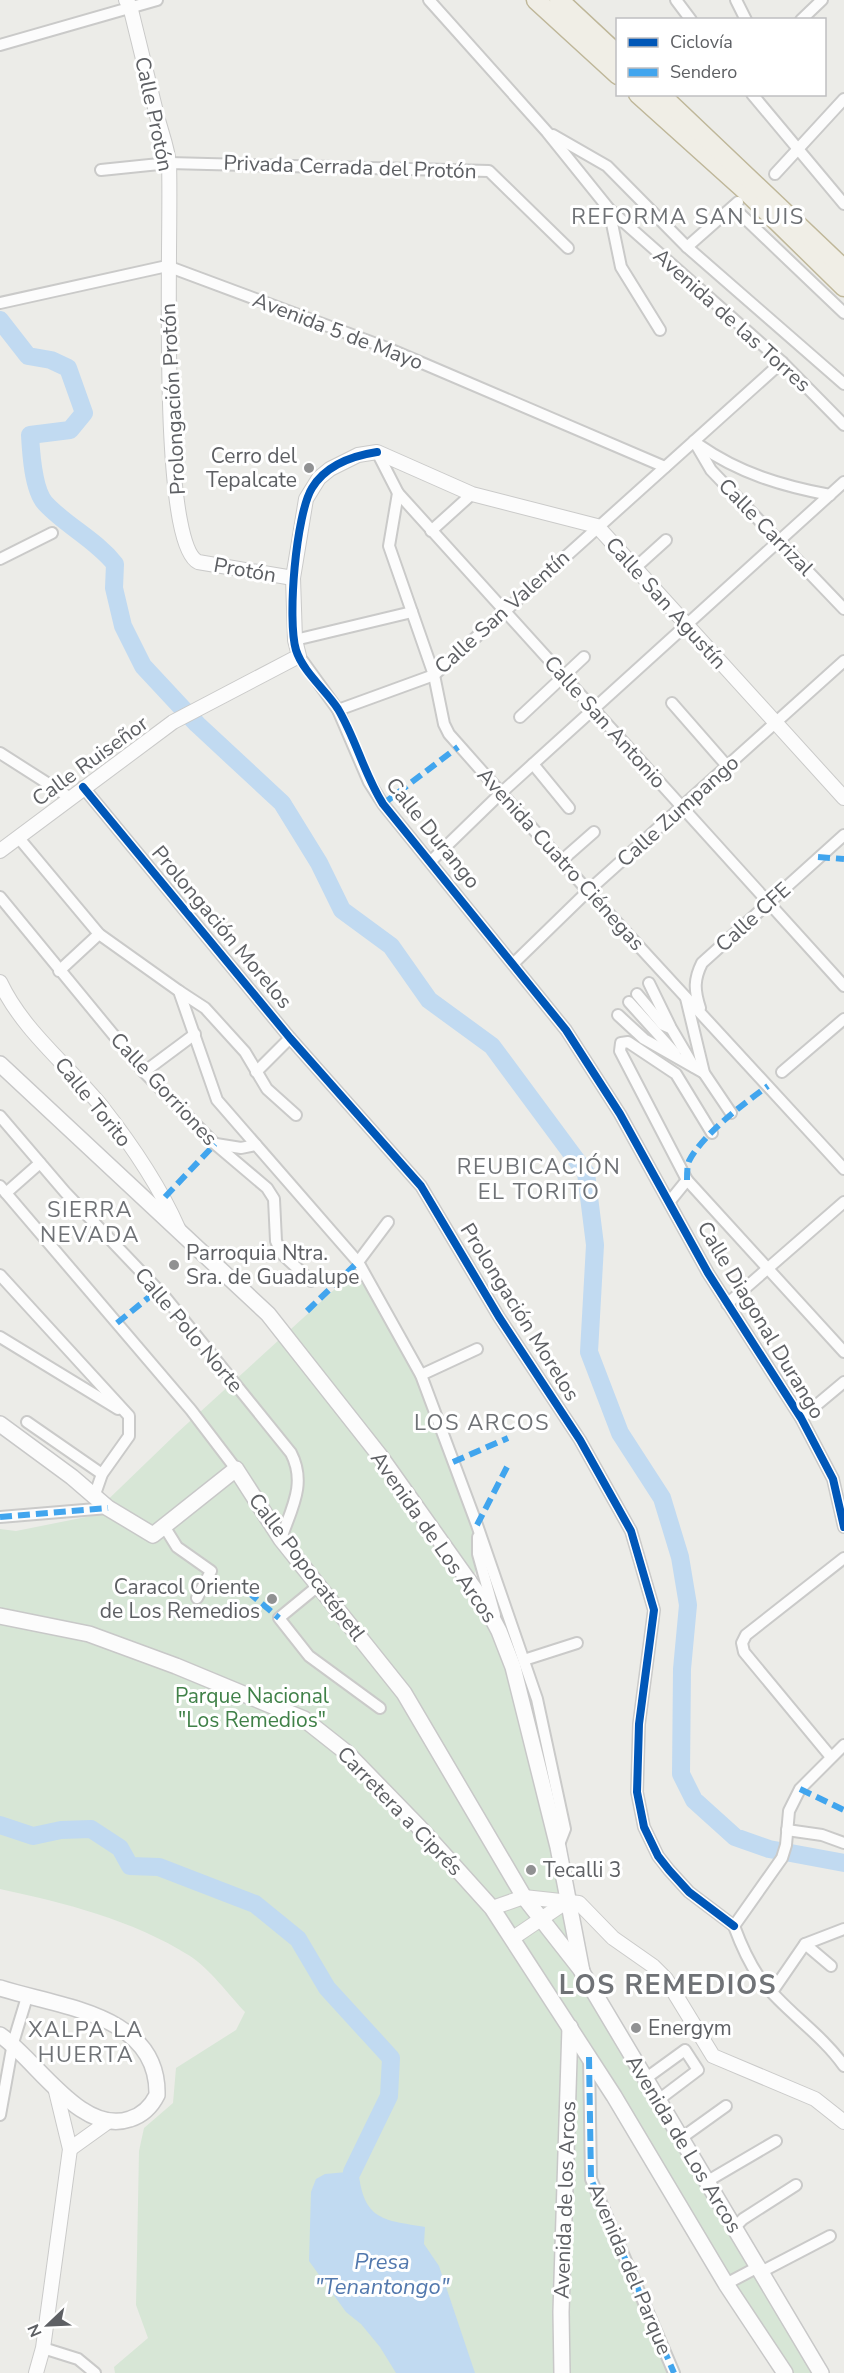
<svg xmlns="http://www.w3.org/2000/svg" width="844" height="2373" viewBox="0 0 844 2373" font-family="'Nunito Sans',sans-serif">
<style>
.green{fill:#d7e6d6}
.water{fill:#c1daf1}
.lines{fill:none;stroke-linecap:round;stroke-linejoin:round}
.river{stroke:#c1daf1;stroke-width:18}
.minor-casing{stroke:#cacac9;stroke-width:14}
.tertiary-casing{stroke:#cacac9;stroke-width:16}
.secondary-casing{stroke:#c8c8c8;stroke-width:18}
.trunk-casing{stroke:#bfb799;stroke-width:21}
.minor{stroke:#fcfcfc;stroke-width:10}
.tertiary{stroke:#fcfcfc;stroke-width:14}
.secondary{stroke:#fcfcfc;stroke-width:15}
.trunk{stroke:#f0eee6;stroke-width:18}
.quiet{stroke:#41a5ee;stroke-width:6;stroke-dasharray:12 6;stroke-linecap:butt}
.cycleway-casing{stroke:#fff;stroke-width:11}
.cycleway{stroke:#0057b8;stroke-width:8}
.poi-dot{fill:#909192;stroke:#fff;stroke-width:2}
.labels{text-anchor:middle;stroke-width:6;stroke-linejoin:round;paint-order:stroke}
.street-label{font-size:21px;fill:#5e6064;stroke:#fff}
.poi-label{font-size:21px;fill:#5e6064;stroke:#fff;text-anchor:start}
.park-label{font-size:21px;fill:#408148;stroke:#fff}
.neighbourhood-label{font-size:22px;letter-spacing:1.5px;fill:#6f7276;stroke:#fff}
.water-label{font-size:22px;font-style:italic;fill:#5278ad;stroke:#fff}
.district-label{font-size:27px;font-weight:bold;letter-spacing:1.5px;fill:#6f7276;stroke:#fff}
</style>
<rect width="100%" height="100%" fill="#ecece8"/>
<path class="green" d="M359,1267L448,1440L483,1549L470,1586L488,1613L516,1686L569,1932L572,1971L817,2373H791L751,2316L586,2045L584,2064L587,2164L671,2373H115L114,2367L148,2338L136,2305L139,2151L144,2128L173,2103L176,2068L236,2030L245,2012C229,1995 209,1968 190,1956C133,1920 65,1903 0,1889V1529L16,1531L91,1516L177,1433Z"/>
<path class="water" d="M347,2172L359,2176C365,2221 385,2220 425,2227L424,2244L439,2266L475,2373H396L380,2347L361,2324L346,2312L309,2261L311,2192L316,2179L325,2174Z"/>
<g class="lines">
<g class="river">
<path d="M0,320L28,356L51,360L68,368L84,413L70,430L30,435C31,453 33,489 45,503C66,526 95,539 115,564L114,588L123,626L143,666L197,724L282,803L319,863L342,910L391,946L429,1000L492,1046L586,1173L595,1245L589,1352L620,1433L662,1498L680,1557L688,1605L682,1669L681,1774L694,1800L735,1837L769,1849L844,1863"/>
<polyline points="0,1825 33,1836 61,1830 91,1829 120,1848 130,1866 159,1867 255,1904 298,1939 327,1988 391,2058 389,2096 352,2172"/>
</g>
<g class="minor-casing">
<g id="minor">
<polyline points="429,0 547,132 609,209 782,362 844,425"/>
<polyline points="676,0 691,20"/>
<polyline points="736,0 746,20"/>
<polyline points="801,20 822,0"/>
<polyline points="0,45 157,0"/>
<polyline points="752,94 844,204"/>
<polyline points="553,135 607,166 687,247 844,384"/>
<polyline points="101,170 169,163 489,171 568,248"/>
<polyline points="775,174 844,99"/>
<polyline points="733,207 844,313"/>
<polyline points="609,209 621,267 660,330"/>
<polyline points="687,247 738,202"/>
<polyline points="0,303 167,266 387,348 665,467"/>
<polyline points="694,441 711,470 844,609"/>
<path d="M699,445C739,473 782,486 830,495"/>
<polyline points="377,452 398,493 844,986"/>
<polyline points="398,493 389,546 434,675 444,724 449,734 588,891 844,1169"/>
<polyline points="431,531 472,494"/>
<polyline points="0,559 52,533"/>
<polyline points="635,568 666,540"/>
<polyline points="295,640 412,612"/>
<polyline points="299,656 338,710 369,782 383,804 566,1030 620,1114 708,1273 801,1418 833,1479 844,1527"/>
<polyline points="672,703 728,767"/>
<polyline points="338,710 434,675 782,362"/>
<polyline points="520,717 584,657"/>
<polyline points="0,753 69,797"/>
<polyline points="533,764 569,808"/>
<polyline points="83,787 290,1038 421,1186 499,1317 580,1440 631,1531 654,1610 639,1724 637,1792 644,1827 658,1856 669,1870 689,1892 734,1926"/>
<polyline points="18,837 99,934 179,991 217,1100 358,1262 421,1375 477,1525 537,1699 565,1829 558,1847"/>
<polyline points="431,861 501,793 844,482"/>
<polyline points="561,861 594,832"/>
<polyline points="0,897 144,1072 215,1144 267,1188 274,1199 276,1241 282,1254 311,1281"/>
<polyline points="514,963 588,891 844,661"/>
<polyline points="59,971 99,934"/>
<polyline points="649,983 671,1028 694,1067"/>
<polyline points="179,991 205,1008 245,1052 267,1089 296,1115"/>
<polyline points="637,994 663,1025 670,1028"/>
<polyline points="686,998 704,1073 731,1113"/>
<polyline points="629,1002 675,1053"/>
<path d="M700,1008C694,990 694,979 702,963L844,835"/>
<polyline points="618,1015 644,1039 704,1073"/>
<polyline points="144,1072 195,1034"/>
<polyline points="256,1072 290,1038"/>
<polyline points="782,1072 844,1019"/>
<path d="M0,1116L65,1192L165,1297L291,1453C307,1484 291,1509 281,1539"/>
<polyline points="712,1133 676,1074 628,1042 621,1043 620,1051 687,1180 844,1352"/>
<polyline points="216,1144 241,1148 256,1145"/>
<polyline points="0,1186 191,1410 236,1469"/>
<polyline points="6,1193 40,1163"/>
<polyline points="670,1201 687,1180"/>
<polyline points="358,1262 388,1222"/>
<polyline points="0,1275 129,1416 129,1436 102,1474 94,1497"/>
<polyline points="727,1304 844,1202"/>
<polyline points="0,1337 118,1409"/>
<polyline points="421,1375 477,1349"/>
<polyline points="801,1418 844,1382"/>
<polyline points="27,1422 102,1474"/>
<polyline points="0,1517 108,1508"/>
<polyline points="164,1526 177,1547 211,1571 197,1598"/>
<polyline points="478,1537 478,1554 495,1615"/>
<polyline points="318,1586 279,1618 309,1656 380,1708"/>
<polyline points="524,1660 577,1643"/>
<polyline points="831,1757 744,1652 742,1643 746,1635 844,1558"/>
<polyline points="787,1830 822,1835 844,1843"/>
<polyline points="734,1926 782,1858 786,1845 789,1811 800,1789 844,1745"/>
<path d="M734,1926C741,1945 748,1961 759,1977C783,2010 820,2032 844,2066"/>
<polyline points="805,1944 831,1966"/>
<polyline points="772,1992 805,1944 844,1929"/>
<polyline points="589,2057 591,2179 674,2373"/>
<polyline points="645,2079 685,2050 698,2070 657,2101"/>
<polyline points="0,2115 13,2043 27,1997"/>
<polyline points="680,2139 726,2106"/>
<polyline points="706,2182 776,2141"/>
<polyline points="734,2228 743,2219 796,2185"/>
<polyline points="761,2272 830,2236"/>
<polyline points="726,2284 758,2267"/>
<polyline points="43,2348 78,2359 95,2373"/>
</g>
</g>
<g class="tertiary-casing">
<g id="tertiary">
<path d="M126,0L130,6C139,43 148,80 157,116C161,132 168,149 169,165C172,221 157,541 198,562L293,578"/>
<polyline points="0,851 173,722 299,656 295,640 293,578 306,499 319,478 330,469 358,455 377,452 472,494 597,526 844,798"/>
<path d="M0,982C23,1031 68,1065 102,1107C131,1144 159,1185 178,1228"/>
<polyline points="492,1908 524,1897 579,1903 613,1938 653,1966 666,1979 713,2056 815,2099 844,2122"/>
<polyline points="513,1938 569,1900"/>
<polyline points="70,2149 109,2121"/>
<polyline points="36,2373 43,2348 70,2149 55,2087"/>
</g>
</g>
<g class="secondary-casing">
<g id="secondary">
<polyline points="0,1064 268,1314 380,1456 483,1601 499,1631 513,1667 558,1847 582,1972 821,2373"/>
<polyline points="0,1424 72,1477 108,1508 153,1535 236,1469 281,1539 404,1693 524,1897 582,1971"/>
<polyline points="0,1616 89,1634 176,1666 304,1719 347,1753 419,1827 492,1908 614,2096 726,2284 785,2373"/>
<path d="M0,1988C59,2007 159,2014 157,2095C151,2107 143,2115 130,2119C81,2136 36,2059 0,2035"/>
<polyline points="562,2373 561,2312 570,2027"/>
</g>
</g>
<g class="trunk-casing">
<g id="trunk">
<polyline points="536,0 618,75"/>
<polyline points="559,0 618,55"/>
<polyline points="638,94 747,192 844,287"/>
<polyline points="660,94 844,269"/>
</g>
</g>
<use href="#minor" class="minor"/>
<use href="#tertiary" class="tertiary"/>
<use href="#secondary" class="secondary"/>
<use href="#trunk" class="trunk"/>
<g class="quiet">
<polyline points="383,804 458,747"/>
<polyline points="818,857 844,859"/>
<path d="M687,1180C687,1175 687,1166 689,1161C703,1134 743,1104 768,1086"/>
<polyline points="165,1197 215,1144"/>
<polyline points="307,1311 358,1262"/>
<polyline points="117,1323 158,1290"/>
<polyline points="453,1462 508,1438"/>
<polyline points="0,1517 108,1508"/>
<polyline points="477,1525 507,1467"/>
<polyline points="248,1592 279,1618"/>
<polyline points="800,1789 844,1810"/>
<polyline points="589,2057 591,2179 674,2373"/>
</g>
<g class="cycleway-casing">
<g id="cycleway">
<path d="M377,452C351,456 326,465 312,488C296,514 287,620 296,650C303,672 326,690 338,709C356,739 364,774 383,804L566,1030L620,1114L708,1273L801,1418L833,1479L844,1527"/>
<polyline points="83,787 290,1038 421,1186 499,1317 580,1440 631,1531 654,1610 639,1724 637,1792 644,1827 658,1856 669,1870 689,1892 734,1926"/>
</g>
</g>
<use href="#cycleway" class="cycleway"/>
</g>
<g class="poi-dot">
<circle cx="309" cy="468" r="6"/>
<circle cx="174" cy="1265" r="6"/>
<circle cx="272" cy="1599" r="6"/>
<circle cx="531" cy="1870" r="6"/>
<circle cx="636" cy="2028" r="6"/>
</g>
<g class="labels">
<g class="street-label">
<text transform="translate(154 114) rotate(78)" y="7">Calle Protón</text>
<text transform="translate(350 167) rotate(2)" y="7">Privada Cerrada del Protón</text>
<text transform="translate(732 320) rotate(42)" y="7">Avenida de las Torres</text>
<text transform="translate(338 331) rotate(21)" y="7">Avenida 5 de Mayo</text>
<text transform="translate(173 399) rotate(-93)" y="7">Prolongación Protón</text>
<text transform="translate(766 527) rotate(46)" y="7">Calle Carrizal</text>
<text transform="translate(245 570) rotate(10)" y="7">Protón</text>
<text transform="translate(666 603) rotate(48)" y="7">Calle San Agustín</text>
<text transform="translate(502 612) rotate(-42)" y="7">Calle San Valentín</text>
<text transform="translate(605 722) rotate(48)" y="7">Calle San Antonio</text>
<text transform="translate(90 761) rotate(-36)" y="7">Calle Ruiseñor</text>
<text transform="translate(678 811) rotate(-42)" y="7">Calle Zumpango</text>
<text transform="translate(433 833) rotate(51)" y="7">Calle Durango</text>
<text transform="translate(561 859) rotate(48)" y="7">Avenida Cuatro Ciénegas</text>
<text transform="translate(753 917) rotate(-42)" y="7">Calle CFE</text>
<text transform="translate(222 927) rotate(50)" y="7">Prolongación Morelos</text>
<text transform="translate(164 1089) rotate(47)" y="7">Calle Gorriones</text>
<text transform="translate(93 1102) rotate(51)" y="7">Calle Torito</text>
<text transform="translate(520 1312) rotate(58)" y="7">Prolongación Morelos</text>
<text transform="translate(761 1320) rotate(59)" y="7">Calle Diagonal Durango</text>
<text transform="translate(189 1330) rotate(50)" y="7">Calle Polo Norte</text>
<text transform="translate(434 1537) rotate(55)" y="7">Avenida de Los Arcos</text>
<text transform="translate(307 1567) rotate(53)" y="7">Calle Popocatépetl</text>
<text transform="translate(400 1811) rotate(46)" y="7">Carretera a Ciprés</text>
<text transform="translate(684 2144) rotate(59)" y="7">Avenida de Los Arcos</text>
<text transform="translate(565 2200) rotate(-88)" y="7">Avenida de los Arcos</text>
<text transform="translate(630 2269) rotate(67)" y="7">Avenida del Parque</text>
</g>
<g class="poi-label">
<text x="297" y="463" text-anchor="end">Cerro del<tspan x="297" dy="24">Tepalcate</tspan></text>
<text x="186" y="1260">Parroquia Ntra.<tspan x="186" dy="24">Sra. de Guadalupe</tspan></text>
<text x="260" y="1594" text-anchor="end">Caracol Oriente<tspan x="260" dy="24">de Los Remedios</tspan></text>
<text x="543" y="1877">Tecalli 3</text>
<text x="648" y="2035">Energym</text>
</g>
<g class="park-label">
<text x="252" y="1703">Parque Nacional<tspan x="252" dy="24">"Los Remedios"</tspan></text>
</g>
<g class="neighbourhood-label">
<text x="688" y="224">REFORMA SAN LUIS</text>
<text x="539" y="1174">REUBICACIÓN<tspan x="539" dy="25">EL TORITO</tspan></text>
<text x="90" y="1217">SIERRA<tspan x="90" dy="25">NEVADA</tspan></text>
<text x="482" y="1430">LOS ARCOS</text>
<text x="86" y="2037">XALPA LA<tspan x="86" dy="25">HUERTA</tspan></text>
</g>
<g class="water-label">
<text x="382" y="2269">Presa<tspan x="382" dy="25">"Tenantongo"</tspan></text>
</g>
<g class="district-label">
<text x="668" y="1994">LOS REMEDIOS</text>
</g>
</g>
<rect x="616" y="18" width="210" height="78" fill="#ffffff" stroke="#bfbfc1" stroke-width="1.5"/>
<rect x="628" y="38" width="30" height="9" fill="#0057b8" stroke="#bfbfc1" stroke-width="1.5"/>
<text x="670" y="48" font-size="18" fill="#5e6064">Ciclovía</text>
<rect x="628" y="68" width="30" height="9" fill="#41a5ee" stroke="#bfbfc1" stroke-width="1.5"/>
<text x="670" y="78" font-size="18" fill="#5e6064">Sendero</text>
<g transform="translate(48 2325) rotate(247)" stroke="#ffffff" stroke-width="4.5" paint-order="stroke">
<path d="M0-4.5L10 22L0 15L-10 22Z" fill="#5e6064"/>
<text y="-9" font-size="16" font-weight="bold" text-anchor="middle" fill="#5e6064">N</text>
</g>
</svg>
